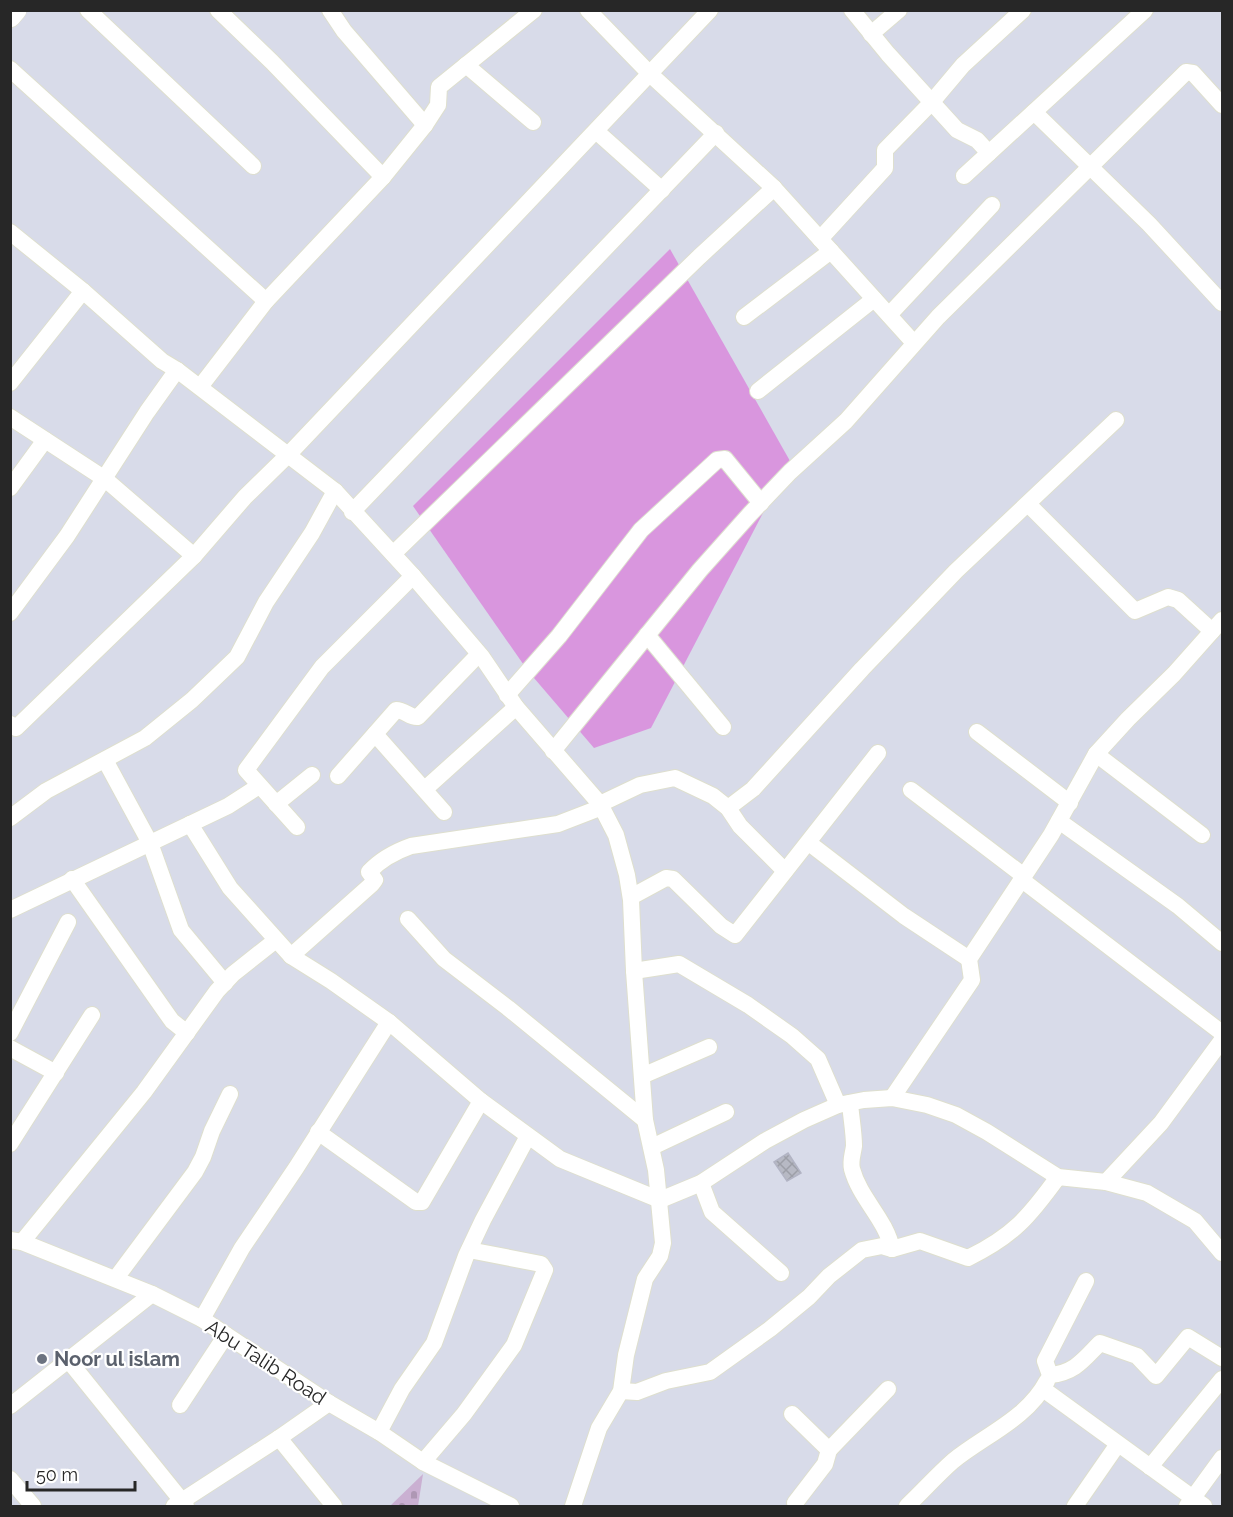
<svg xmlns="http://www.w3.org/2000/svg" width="1233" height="1517" viewBox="0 0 1233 1517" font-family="Raleway,sans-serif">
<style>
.grass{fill:#d996de}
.cemetery{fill:url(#cemetery-stones)}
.building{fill:url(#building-cross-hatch);stroke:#b2b4c4;stroke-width:1.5}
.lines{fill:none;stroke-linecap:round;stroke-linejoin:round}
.minor-casing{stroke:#dedfce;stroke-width:18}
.tertiary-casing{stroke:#dedfce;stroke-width:22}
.minor{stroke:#fff;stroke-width:16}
.tertiary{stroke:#fff;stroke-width:21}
.worship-dot{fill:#6b7280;stroke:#fff;stroke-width:2}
.labels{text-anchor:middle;stroke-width:4.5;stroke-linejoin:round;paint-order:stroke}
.worship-label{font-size:20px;font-weight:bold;fill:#5b616d;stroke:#fff;text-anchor:start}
.street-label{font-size:20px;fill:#272727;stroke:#fff}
</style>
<defs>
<pattern id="cemetery-stones" width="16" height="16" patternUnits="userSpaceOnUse" patternTransform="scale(1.5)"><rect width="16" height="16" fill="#cab0d2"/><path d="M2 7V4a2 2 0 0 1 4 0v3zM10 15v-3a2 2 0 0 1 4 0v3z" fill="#ae97b4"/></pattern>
<pattern id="building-cross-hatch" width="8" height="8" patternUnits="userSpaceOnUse" patternTransform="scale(1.5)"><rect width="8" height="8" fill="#b7b9c4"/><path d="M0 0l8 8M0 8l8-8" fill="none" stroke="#9d9fa8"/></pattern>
</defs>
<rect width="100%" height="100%" fill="#d8dbe9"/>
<polygon class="grass" points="670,249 790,461 651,728 594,748 528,671 413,506"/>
<polygon class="cemetery" points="423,1474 418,1506 390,1506"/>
<polygon class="building" points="788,1153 801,1173 787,1181 774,1162"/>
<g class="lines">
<g class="minor-casing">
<g id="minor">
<polyline points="88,10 253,166"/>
<polyline points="218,10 272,62 383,177 425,125 438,105 439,87 534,10"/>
<polyline points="330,10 344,31 425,125"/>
<polyline points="588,10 650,74 774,188 914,343"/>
<polyline points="852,10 888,54 957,130 977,140 989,153"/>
<polyline points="871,34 899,10"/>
<polyline points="466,65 533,122"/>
<polyline points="10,69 266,301"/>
<polyline points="1034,112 1149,224 1222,303"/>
<polyline points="596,131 662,190"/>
<polyline points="964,176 1145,10"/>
<polyline points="10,232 83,291 162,361 177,370 335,491 413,576 482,657 516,707 600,804 616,835 627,875 631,900 634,971 645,1120 656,1170 663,1243 660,1256 645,1279 626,1355 621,1391 599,1428 573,1506"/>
<polyline points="820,239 885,168 885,150 931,103 963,65 1023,10"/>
<polyline points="889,315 992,205"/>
<polyline points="744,317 831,251"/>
<polyline points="10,383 83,291"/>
<polyline points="200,387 266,301 383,177"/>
<polyline points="758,391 874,299"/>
<polyline points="10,417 105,479 194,556"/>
<polyline points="10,488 45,440"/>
<polyline points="1028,504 1135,611 1168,597 1178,600 1212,631"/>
<polyline points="352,512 716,133"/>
<polyline points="393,554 699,257 774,188"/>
<polyline points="10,613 67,536 147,412 177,370"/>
<polyline points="647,635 723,727"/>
<polyline points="507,695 559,636 641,530 717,460 725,459 761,503"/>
<polyline points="10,724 16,728 194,556 245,497 289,454 710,10"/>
<polyline points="977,732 1070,803"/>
<polyline points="375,734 444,812"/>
<polyline points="553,751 700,570 750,514 790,472 846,421 938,317 1186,72 1193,73 1222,105"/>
<polyline points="1096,754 1202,835"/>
<polyline points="105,760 150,843 181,930 225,983"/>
<path d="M338,776L396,710C405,710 410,718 418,717L479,654"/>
<polyline points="425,789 516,707"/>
<polyline points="911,790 1024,876"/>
<polyline points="276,804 312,775"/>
<polyline points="600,804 640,785 675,778 713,796 728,808 740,826 785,871"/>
<polyline points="728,808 753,789 862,669 956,571 1116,420"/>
<polyline points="10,818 46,791 145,738 192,700 237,657 266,602 312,533 335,491"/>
<polyline points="1059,821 1178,906 1222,943"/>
<polyline points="190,824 230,888 291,956 331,981 389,1022 481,1101 560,1159 660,1200 701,1183 765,1141 804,1120 838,1105 864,1100 892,1098 927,1105 956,1115 987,1132 1058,1177 1106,1182 1147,1193 1195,1221 1222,1253"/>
<polyline points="297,827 246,770 322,667 413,576"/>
<polyline points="809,843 904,916 969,959"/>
<polyline points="72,879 172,1021 187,1033"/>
<polyline points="1022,880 1222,1033"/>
<polyline points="631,897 666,878 673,879 721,926 735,935 878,753"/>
<polyline points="10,910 228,806 259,786"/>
<polyline points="408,919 444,959 508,1008 645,1120"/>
<path d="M291,956L372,884L375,880L369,872C380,860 397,851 411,846L558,824L602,807"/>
<polyline points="634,971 679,964 748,1005 792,1036 818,1059 838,1105"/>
<polyline points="10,1033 68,922"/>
<polyline points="10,1048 56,1073"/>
<polyline points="642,1076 709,1047"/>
<polyline points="892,1098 972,980 969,959 1051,835 1096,754 1128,719 1174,674 1222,620"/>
<path d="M850,1103C851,1117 854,1132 854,1146C853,1154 850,1161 852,1169C860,1199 886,1219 892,1249"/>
<polyline points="318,1132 416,1202 422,1202 481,1101"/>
<polyline points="10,1144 92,1015"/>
<polyline points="652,1147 726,1112"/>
<polyline points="1106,1182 1161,1123 1222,1040"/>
<polyline points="701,1183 712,1212 781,1273"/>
<polyline points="10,1240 22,1242 152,1294 202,1319 329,1403 379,1432 423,1462 511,1506"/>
<polyline points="22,1242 144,1092 217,991 233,974 276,940"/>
<polyline points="116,1278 195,1172 203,1157 212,1131 230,1094"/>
<path d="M1086,1281L1045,1361L1050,1375C1075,1373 1084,1359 1100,1343L1137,1356L1156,1376L1188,1337L1222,1358"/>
<polyline points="202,1319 242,1248 296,1168 389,1022"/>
<polyline points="69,1361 186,1506"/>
<polyline points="1043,1389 1204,1506"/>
<path d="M621,1391L637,1392L666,1381L710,1372L770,1329L809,1297L829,1276L862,1250L882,1246L892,1249L920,1241L968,1258C1013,1236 1029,1217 1058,1177"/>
<polyline points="180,1405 226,1335"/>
<polyline points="10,1406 152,1294"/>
<polyline points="792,1414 829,1450 825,1464 795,1503"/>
<polyline points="379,1432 402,1389 434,1343 466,1256 483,1220 528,1136"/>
<polyline points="279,1438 334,1506"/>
<polyline points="829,1450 888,1389"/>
<polyline points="423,1462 464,1414 514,1345 545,1270 541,1264 469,1250"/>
<polyline points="1150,1467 1222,1379"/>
<polyline points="10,1479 33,1506"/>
<polyline points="174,1506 279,1438 329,1403"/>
<path d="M907,1506C922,1492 937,1475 953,1461C985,1435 1027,1419 1047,1381"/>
<polyline points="1075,1506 1118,1444"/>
<polyline points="1187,1506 1222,1458"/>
</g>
</g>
<g class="tertiary-casing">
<polyline id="tertiary" points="10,17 16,10"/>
</g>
<use href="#minor" class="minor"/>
<use href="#tertiary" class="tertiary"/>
</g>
<circle class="worship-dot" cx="42" cy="1359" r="6"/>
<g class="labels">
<g class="worship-label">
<text x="54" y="1366">Noor ul islam</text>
</g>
<g class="street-label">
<text transform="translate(266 1362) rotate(33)" y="7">Abu Talib Road</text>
</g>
</g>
<rect width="1233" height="1517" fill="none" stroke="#272727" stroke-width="24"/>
<path d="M27 1481v9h108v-9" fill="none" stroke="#272727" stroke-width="3"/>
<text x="36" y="1481" font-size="18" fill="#272727" stroke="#ffffff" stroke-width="4.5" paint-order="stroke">50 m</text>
</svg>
